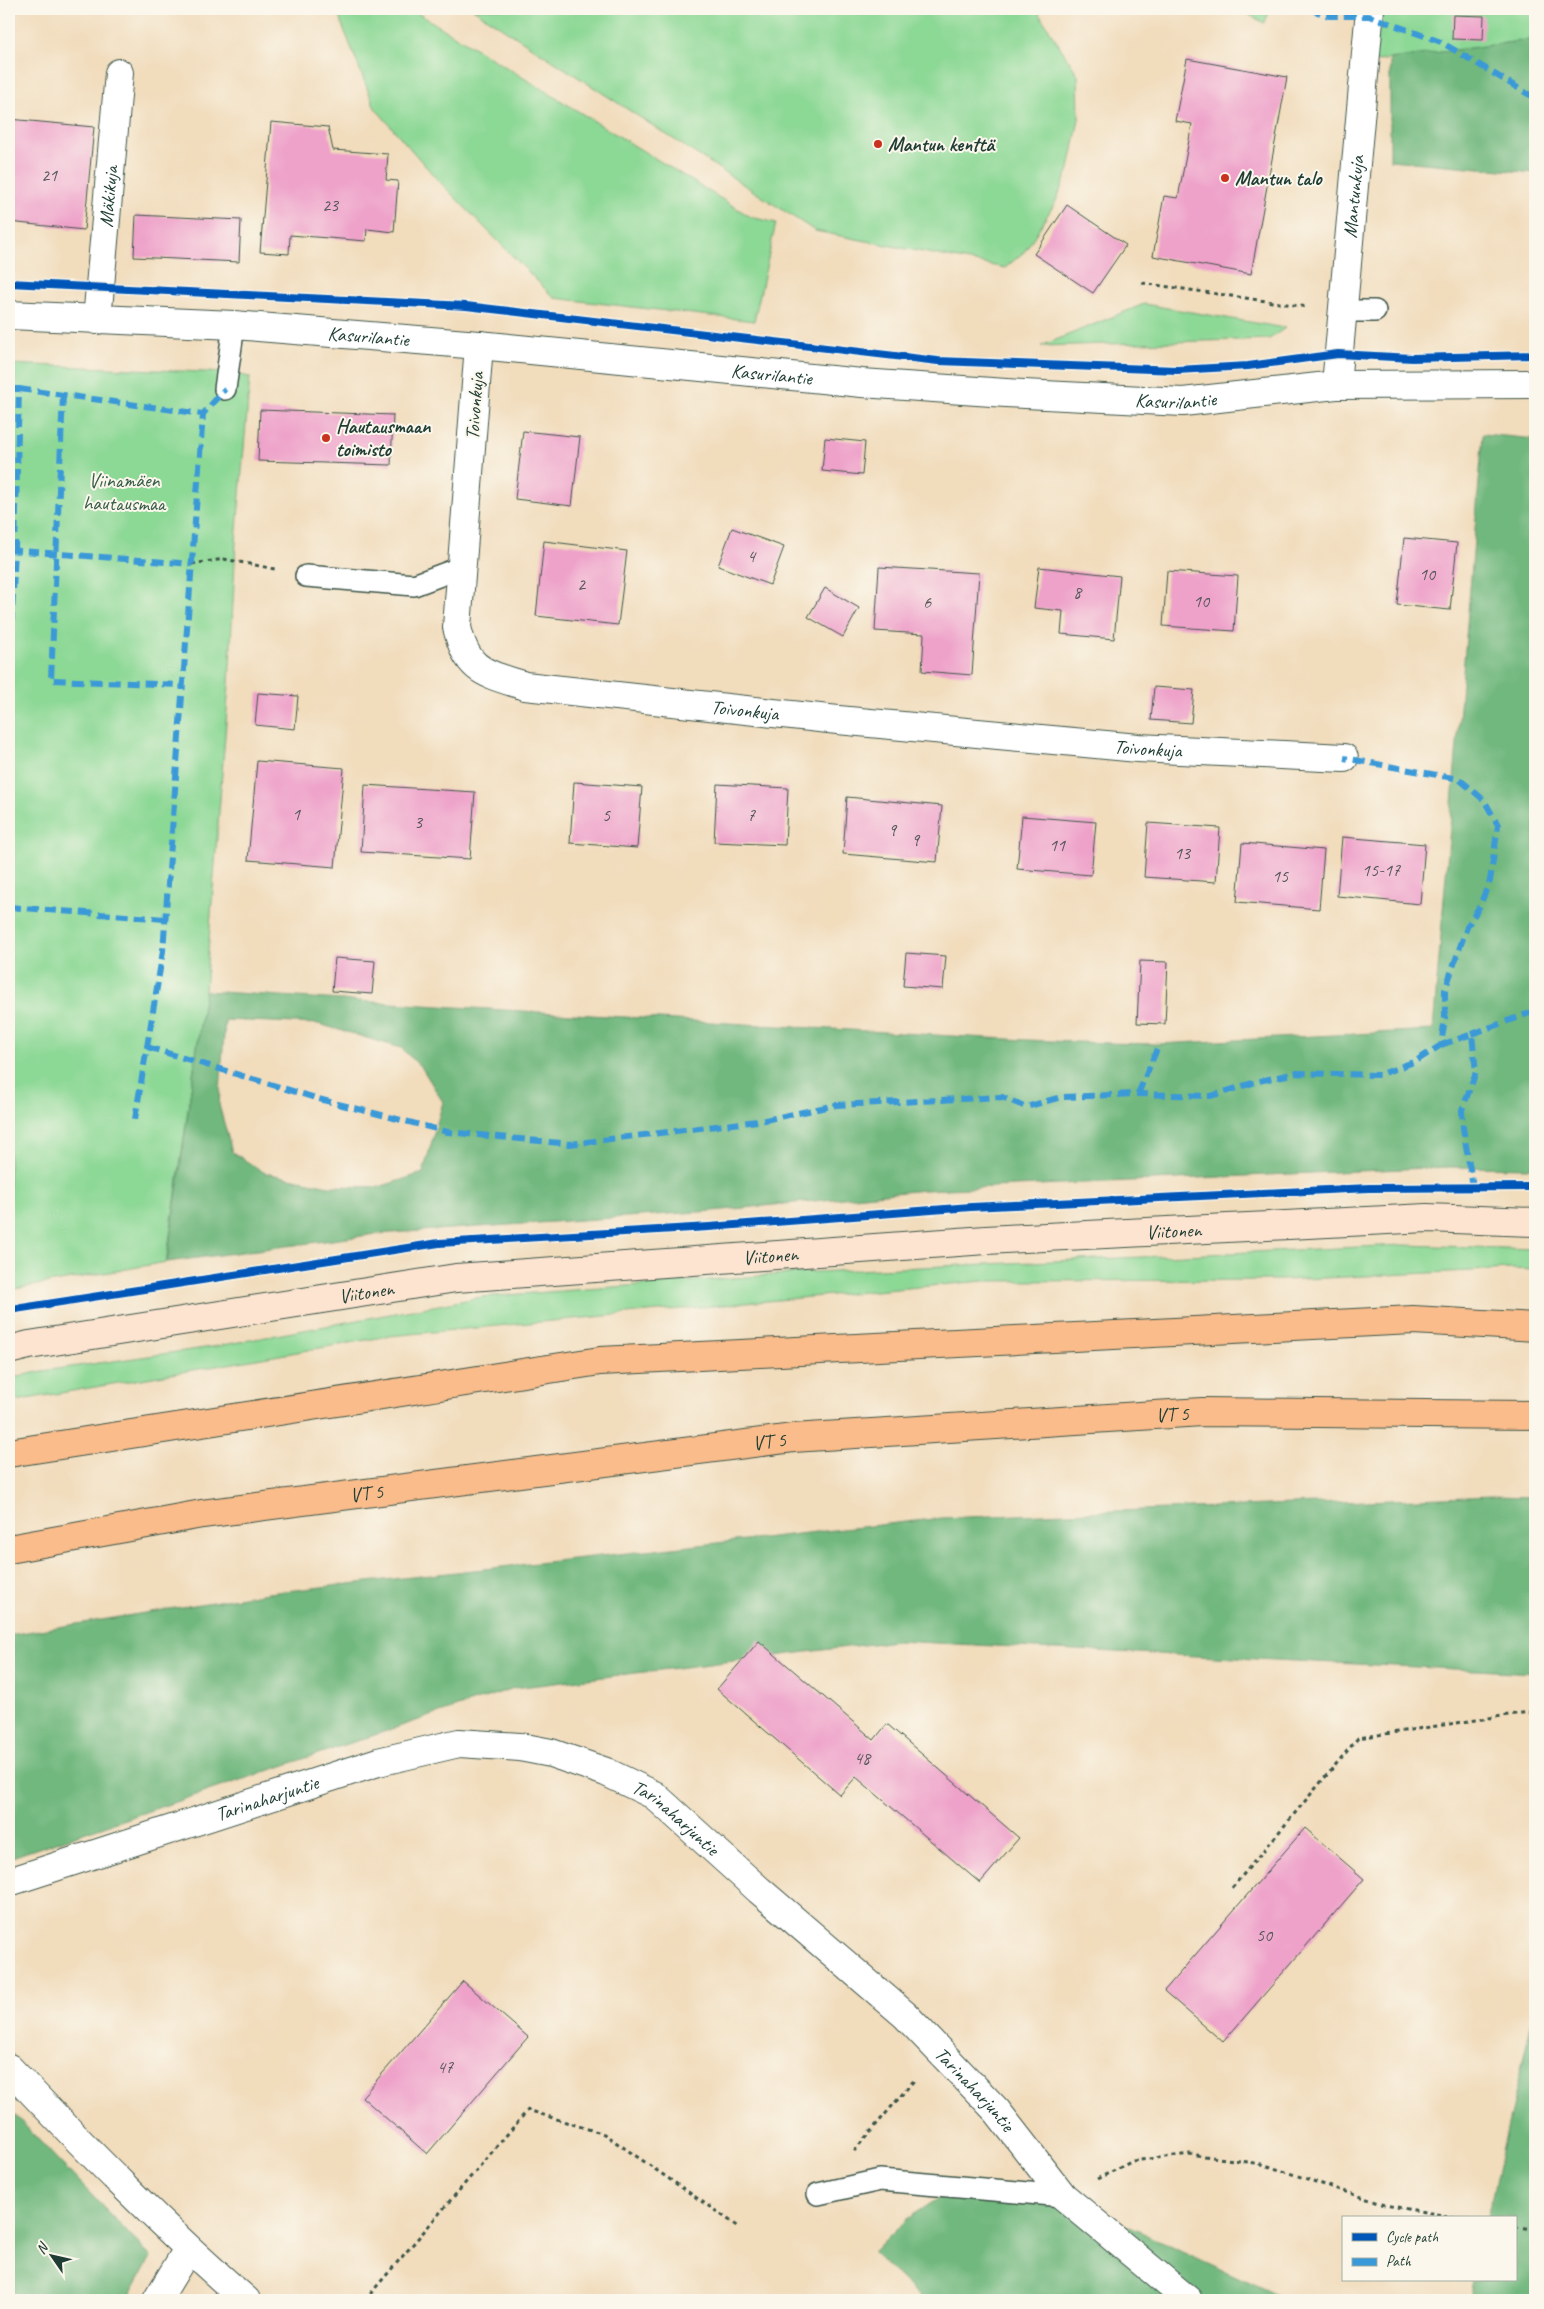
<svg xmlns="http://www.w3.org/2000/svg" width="1544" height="2309" viewBox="0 0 1544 2309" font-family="Caveat,sans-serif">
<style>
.green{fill:#8cd895;stroke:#568a64}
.forest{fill:#71b87e;stroke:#487a59;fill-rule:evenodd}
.building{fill:#eea1c9}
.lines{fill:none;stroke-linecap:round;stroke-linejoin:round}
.service-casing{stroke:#3e5548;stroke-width:24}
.minor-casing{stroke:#3e5548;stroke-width:30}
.tertiary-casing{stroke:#3e5548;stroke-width:30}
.secondary-casing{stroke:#3e5548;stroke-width:30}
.motorway-casing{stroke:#3e5548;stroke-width:30}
.path{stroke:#3e5548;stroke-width:3;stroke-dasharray:4 4;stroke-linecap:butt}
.service{stroke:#fff;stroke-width:21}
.minor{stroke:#fff;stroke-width:28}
.tertiary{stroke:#fff;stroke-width:28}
.secondary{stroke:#fde4d1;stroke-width:28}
.motorway{stroke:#fabc8b;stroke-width:28}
.quiet{stroke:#3a99d8;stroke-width:6;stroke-dasharray:12 6;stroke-linecap:butt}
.cycleway-casing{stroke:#fbf7ec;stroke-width:11}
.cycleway{stroke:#0057b8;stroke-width:8}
.poi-dot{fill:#c8321e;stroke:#fbf7ec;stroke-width:2}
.labels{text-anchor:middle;stroke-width:4;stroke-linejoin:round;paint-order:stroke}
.number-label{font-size:18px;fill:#535659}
.poi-label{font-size:20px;font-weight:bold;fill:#1f3d34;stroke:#fbf7ec;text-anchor:start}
.street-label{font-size:20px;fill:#1f3d34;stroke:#fbf7ec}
.park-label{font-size:20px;fill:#355c47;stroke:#fbf7ec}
</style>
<rect width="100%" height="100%" fill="#fbf7ec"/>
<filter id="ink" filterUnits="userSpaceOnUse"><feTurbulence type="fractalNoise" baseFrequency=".02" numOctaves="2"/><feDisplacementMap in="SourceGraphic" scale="10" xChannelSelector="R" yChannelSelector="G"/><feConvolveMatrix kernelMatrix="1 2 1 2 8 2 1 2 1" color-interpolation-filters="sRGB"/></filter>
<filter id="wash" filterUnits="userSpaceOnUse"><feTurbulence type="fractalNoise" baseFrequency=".0096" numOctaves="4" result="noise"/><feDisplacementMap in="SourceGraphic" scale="20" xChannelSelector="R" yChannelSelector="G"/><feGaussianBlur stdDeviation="1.12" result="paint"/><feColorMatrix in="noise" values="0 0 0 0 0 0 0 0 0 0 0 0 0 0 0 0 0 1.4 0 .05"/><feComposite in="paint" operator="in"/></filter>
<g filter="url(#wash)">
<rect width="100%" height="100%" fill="#f1dcbc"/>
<g class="green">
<polygon points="336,9 411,9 751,217 776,223 754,321 554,298 435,177 375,108"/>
<polygon points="473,9 1036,9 1078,75 1079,119 1069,169 1055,203 1025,251 1005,268 815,231"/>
<polygon points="1239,9 1271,9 1264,23"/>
<polygon points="1370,9 1535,9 1535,39 1364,63"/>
<polygon points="1144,304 1285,328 1269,339 1041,346"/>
<polygon points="9,364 228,373 250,377 236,541 229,684 205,991 166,1262 9,1290"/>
<polygon points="1404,1245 1535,1249 1535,1270 1511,1269 1283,1280 983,1281 389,1336 9,1402 9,1378 43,1371 212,1347 482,1297 813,1272"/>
</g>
<g class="forest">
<polygon points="1535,39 1535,173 1390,160 1390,59"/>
<path d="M1483,434L1535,439V1168L1449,1167L924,1190L713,1211L377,1234L167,1262L205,991C408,1005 610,1016 813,1028C928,1034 1043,1043 1159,1044L1433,1030ZM225,1020L319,1024L401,1048L422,1068L443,1102L423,1173L379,1187L329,1186L265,1173L232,1152L219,1105Z"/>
<polygon points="1492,1496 1535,1497 1535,1673 896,1641 514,1688 9,1858 9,1635 268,1593 942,1518"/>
<polygon points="1535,2007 1535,2300 1469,2300 1473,2280 1515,2280 1515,2218 1487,2218"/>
<polygon points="9,2109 151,2257 127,2300 9,2300"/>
<polygon points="956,2187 1063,2196 1288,2300 924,2300 873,2253 907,2219"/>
</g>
<g id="blocks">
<g class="building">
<polygon points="1453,15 1484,16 1483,40 1452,39"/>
<polygon points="1187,59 1287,77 1251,274 1153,256 1164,196 1178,198 1192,124 1175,121"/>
<polygon points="9,119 94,127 84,230 9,222"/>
<polygon points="271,122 328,127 333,150 388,154 386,180 398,181 394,232 367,229 366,241 290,235 289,254 260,252"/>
<polygon points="1067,205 1126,245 1093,293 1034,254"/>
<polygon points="136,215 241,220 239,262 134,257"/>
<polygon points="260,410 393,415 391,465 258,461"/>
<polygon points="523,431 580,437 572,506 515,499"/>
<polygon points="825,438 865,442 862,475 822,471"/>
<polygon points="732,528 784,547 770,585 718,566"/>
<polygon points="1404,538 1457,543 1450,610 1397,605"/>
<polygon points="544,541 627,551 618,625 536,616"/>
<polygon points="879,567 979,573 972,675 922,671 924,634 875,631"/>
<polygon points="1039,567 1120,576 1114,639 1061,634 1063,611 1034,608"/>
<polygon points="1167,571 1238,576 1234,631 1163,626"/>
<polygon points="825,588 859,608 843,637 808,617"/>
<polygon points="1154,687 1194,690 1191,723 1151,720"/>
<polygon points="258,693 298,696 295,729 255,725"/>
<polygon points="257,761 344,768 335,867 248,860"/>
<polygon points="574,782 642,787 637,848 570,843"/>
<polygon points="717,784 788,788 785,845 714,842"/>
<polygon points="365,785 475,792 470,859 361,852"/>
<polygon points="847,797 942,806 937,862 843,854"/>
<polygon points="1022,816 1096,822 1091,875 1017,869"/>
<polygon points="1148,823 1220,828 1216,882 1144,877"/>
<polygon points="1342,837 1425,844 1420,904 1337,896"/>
<polygon points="1242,843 1324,850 1319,909 1237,902"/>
<polygon points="906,953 946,956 943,989 903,986"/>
<polygon points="335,958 375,961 372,994 332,991"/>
<polygon points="1140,961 1168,962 1165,1024 1137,1023"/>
<polygon points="759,1641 874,1740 887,1724 1019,1838 980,1883 856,1777 840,1795 717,1689"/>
<polygon points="1305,1828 1364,1879 1223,2042 1164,1991"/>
<polygon points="463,1981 528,2037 427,2154 362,2097"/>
</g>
</g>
</g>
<g filter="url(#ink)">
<use href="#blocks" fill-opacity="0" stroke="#3e5548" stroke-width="1"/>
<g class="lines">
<g class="service-casing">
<g id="service">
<polyline points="1342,311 1375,311"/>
<polyline points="225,389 234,325"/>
<polyline points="306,576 414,585 462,567"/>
<polyline points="818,2194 880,2180 1063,2196"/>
</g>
</g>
<g class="minor-casing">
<g id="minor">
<path id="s1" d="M97,320L119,73"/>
<path id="s2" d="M479,345L457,627C467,672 485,673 525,686L838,720L1138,748L1344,758"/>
<path id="s3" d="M1336,385L1370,9"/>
<path id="s4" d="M9,1882L378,1762L459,1743L520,1747L551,1753L606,1772L654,1795L759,1890L905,2015L997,2111L1063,2196L1188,2300"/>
<path d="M9,2068C85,2148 162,2227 246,2300"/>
<polyline points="157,2300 188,2249"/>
</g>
</g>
<g class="tertiary-casing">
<g id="tertiary">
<path id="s5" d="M9,315L234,325L479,345L862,383L1006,393L1183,402L1336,385L1535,384"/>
</g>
</g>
<g class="secondary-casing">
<g id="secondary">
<path id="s6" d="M9,1350L29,1345L456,1278L986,1240L1427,1218L1535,1222"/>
</g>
</g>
<g class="motorway-casing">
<g id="motorway">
<polyline points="9,1453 600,1361 1413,1320 1535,1327"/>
<path id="s7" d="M9,1549L202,1514L793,1438L1202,1412L1535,1415"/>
</g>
</g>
<g class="path">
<polyline points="1142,283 1307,307"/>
<polyline points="192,564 224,559 275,569"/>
<polyline points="1232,1888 1358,1738 1535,1711"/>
<polyline points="854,2151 916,2078"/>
<polyline points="1097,2179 1133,2161 1190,2154 1262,2164 1385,2205 1459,2218"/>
<polyline points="1515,2227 1535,2229"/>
<polyline points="365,2300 528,2110 604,2134 739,2227"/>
</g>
<use href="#service" class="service"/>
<use href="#minor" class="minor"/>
<use href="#tertiary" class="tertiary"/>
<use href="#secondary" class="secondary"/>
<use href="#motorway" class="motorway"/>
<g class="quiet">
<polyline points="1309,9 1329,16 1369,16 1441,42 1528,94 1535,97"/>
<polyline points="9,389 19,389 15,550 9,676"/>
<polyline points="19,389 203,414"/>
<polyline points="63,395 51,680 183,685"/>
<polyline points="9,550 192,564"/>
<polyline points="9,907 165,919"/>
<polyline points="1472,1034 1535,1011"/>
<polyline points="1441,1045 1472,1034 1476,1072 1462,1110 1463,1128 1473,1187"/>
<polyline points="147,1047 319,1099 448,1132 570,1144 765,1120 836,1105 1002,1097 1026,1107 1061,1097 1138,1094 1211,1096 1259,1081 1296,1073 1379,1075 1416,1061 1441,1045 1445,1018 1445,990 1467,927 1479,907 1490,881 1498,825 1484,800 1459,779 1344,758"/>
<polyline points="1138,1094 1159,1044"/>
<polyline points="135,1119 163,951 203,414 225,389"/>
</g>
<g class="cycleway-casing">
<g id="cycleway">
<polyline points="9,283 466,306 938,361 1177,370 1248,366 1338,354 1412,358 1535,355"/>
<polyline points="9,1310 439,1243 709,1227 971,1207 1369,1188 1535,1187"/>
</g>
</g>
<use href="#cycleway" class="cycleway"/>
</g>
</g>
<g class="poi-dot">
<circle cx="878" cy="144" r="5"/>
<circle cx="1225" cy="178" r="5"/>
<circle cx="326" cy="438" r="5"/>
</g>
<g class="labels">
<g class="number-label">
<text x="49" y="181">21</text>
<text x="330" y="211">23</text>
<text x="751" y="562">4</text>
<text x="1427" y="580">10</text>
<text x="581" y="590">2</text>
<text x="1077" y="598">8</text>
<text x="1201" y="607">10</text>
<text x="927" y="608">6</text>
<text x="296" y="820">1</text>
<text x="606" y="821">5</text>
<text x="751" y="821">7</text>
<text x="418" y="828">3</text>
<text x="892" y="836">9</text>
<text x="915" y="846">9</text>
<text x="1057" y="851">11</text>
<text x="1182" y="859">13</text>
<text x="1381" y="876">15-17</text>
<text x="1280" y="882">15</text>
<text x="862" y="1764">48</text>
<text x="1264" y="1941">50</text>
<text x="445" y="2073">47</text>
</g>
<g class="poi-label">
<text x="888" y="151">Mantun kenttä</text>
<text x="1235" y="185">Mantun talo</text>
<text x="336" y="433">Hautausmaan<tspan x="336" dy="23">toimisto</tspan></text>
</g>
<g class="street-label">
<text dy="7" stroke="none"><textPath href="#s1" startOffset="124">Mäkikuja</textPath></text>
<text dy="7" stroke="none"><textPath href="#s3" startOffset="189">Mantunkuja</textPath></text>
<text dy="7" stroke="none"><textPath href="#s5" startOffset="360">Kasurilantie</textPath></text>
<text dy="7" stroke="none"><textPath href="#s5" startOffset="765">Kasurilantie</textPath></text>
<text dy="7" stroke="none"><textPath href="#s5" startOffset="1170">Kasurilantie</textPath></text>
<text transform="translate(474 406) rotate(-86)" y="7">Toivonkuja</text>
<text dy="7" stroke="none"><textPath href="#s2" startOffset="601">Toivonkuja</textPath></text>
<text dy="7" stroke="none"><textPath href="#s2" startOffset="1006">Toivonkuja</textPath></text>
<text dy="7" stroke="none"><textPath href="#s6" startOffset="1172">Viitonen</textPath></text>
<text dy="7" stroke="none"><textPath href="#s6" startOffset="768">Viitonen</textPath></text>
<text dy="7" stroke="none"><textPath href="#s6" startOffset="362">Viitonen</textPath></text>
<text dy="7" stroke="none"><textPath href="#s7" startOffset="1172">VT 5</textPath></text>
<text dy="7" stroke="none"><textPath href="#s7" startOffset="768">VT 5</textPath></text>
<text dy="7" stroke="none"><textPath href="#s7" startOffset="362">VT 5</textPath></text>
<text dy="7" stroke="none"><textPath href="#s4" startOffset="271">Tarinaharjuntie</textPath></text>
<text dy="7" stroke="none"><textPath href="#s4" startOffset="706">Tarinaharjuntie</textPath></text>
<text dy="7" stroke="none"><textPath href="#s4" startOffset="1111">Tarinaharjuntie</textPath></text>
</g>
<g class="park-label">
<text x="124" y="487">Viinamäen<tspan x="124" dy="23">hautausmaa</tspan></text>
</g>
</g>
<rect width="1544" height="2309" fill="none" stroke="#fbf7ec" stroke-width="30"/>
<rect x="1342" y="2216" width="175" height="65" fill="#fbf7ec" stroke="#a3ada2"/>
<rect x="1352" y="2233" width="25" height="8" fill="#0057b8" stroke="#a3ada2"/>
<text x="1386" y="2242" font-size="15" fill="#1f3d34">Cycle path</text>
<rect x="1352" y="2258" width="25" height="8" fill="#3a99d8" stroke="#a3ada2"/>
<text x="1386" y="2266" font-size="15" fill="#1f3d34">Path</text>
<g transform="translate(52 2256) rotate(304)" stroke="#fbf7ec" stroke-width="4" paint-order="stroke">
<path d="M0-4L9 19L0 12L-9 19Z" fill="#1f3d34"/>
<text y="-8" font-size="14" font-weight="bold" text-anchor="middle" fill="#1f3d34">N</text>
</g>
</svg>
